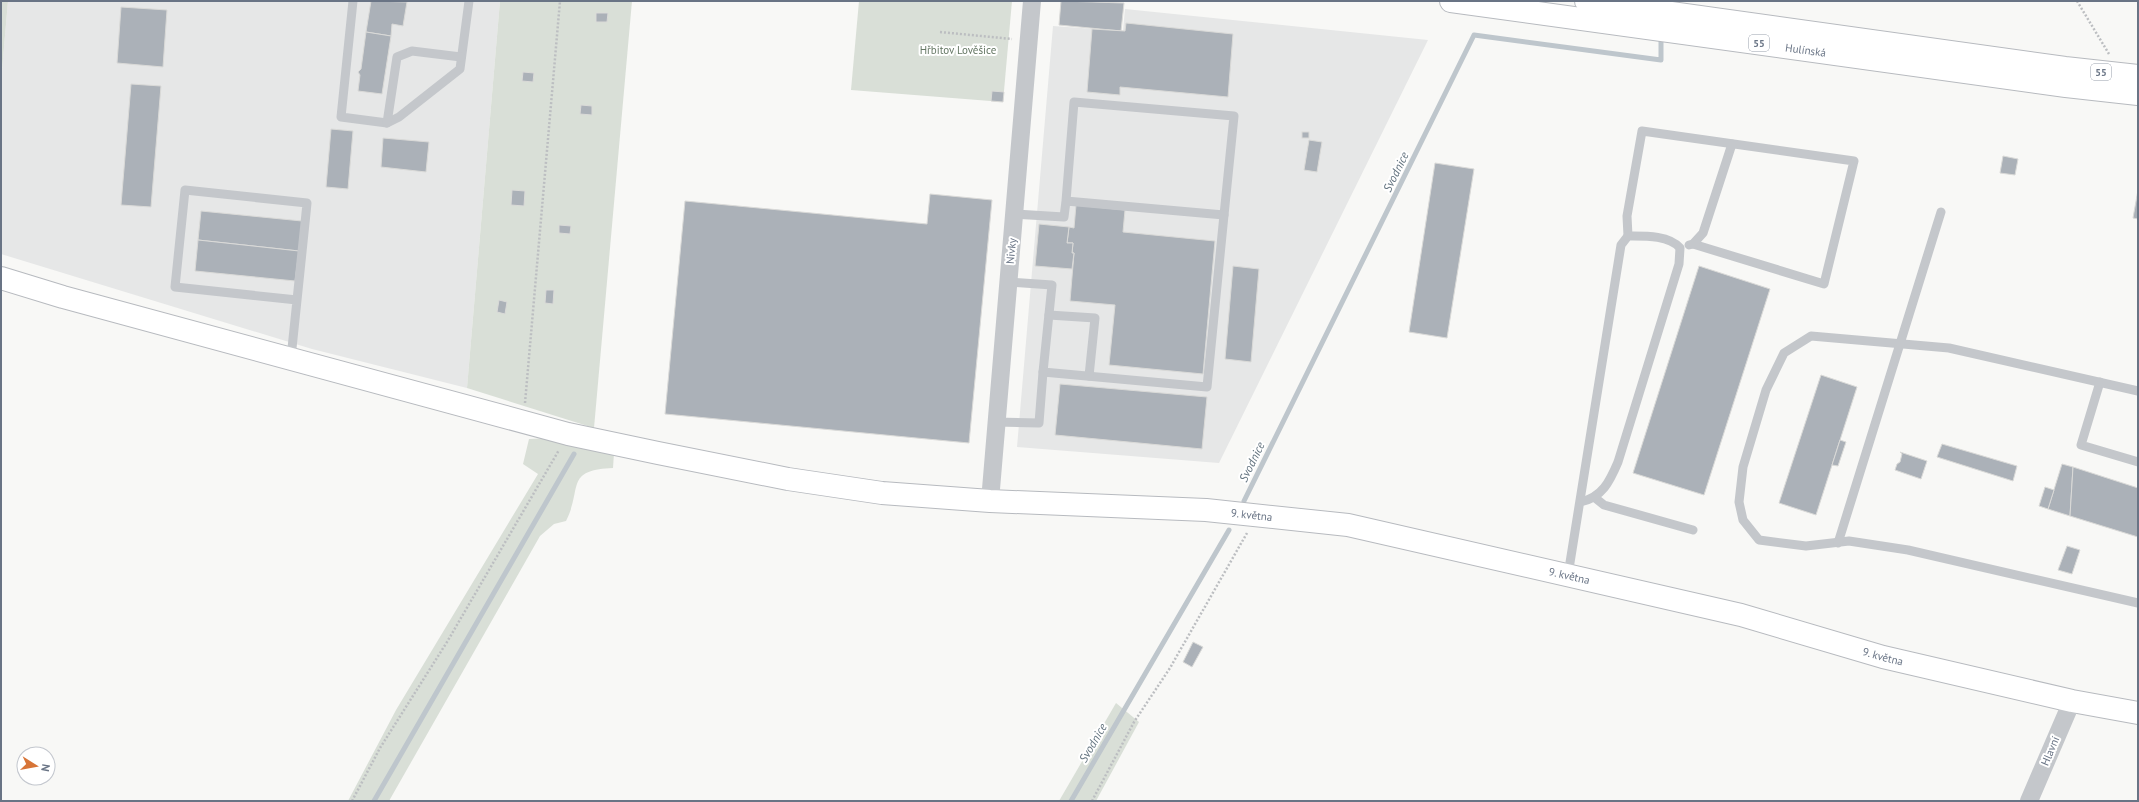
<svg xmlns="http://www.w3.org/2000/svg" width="2139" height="802" viewBox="0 0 2139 802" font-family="'PT Sans',sans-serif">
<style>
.built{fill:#e6e7e7}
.green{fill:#d9dfd7}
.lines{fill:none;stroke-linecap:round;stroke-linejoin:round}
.stream{stroke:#bec6cc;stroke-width:5}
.building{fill:#abb1b8;stroke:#dadad8}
.secondary-casing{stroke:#b7babf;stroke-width:24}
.primary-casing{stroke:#b7babf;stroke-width:24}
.path{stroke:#bcbec1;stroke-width:2.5;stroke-dasharray:2 2;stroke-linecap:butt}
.lane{stroke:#c4c7cb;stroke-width:9}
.street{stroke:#c4c7cb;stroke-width:18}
.secondary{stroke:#fff;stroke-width:22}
.primary{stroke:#fff;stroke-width:22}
.labels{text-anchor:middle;stroke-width:4;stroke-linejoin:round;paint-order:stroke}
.shield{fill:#fff;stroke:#969eaa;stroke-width:1}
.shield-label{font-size:10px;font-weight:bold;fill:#697485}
.park-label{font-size:11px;fill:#657764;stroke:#fff}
.street-label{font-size:11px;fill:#697485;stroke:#fff}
.water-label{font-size:12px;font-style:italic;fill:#657580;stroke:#fff}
</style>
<rect width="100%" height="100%" fill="#f8f8f6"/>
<g class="built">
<polygon points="8,1 500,1 467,388 312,349 1,254 1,82"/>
<polygon points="1125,9 1428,40 1219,463 1017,447 1053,26 1123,31"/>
</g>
<g class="green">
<polygon points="1,1 8,1 1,82"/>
<polygon points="500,1 632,1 594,428 467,388"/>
<polygon points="859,1 1012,1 1003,102 851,90"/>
<path d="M551,438L614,453L613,468C564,470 583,488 566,521L554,524L540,536L389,801H348L396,710L538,474L523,464L529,439Z"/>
<polygon points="1116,703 1139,722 1096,801 1059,801"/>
</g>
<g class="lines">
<g class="stream">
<polyline points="1244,501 1474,35 1661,60 1661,42"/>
<polyline points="374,801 574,454"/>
<polyline points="1071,801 1229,530"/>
</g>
</g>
<g class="building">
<polygon points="371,1 407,2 403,26 392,24 391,36 366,32"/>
<polygon points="1061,1 1124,3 1121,31 1059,25"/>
<polygon points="121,7 167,10 163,67 117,63"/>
<polygon points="596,13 608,13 607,22 596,22"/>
<polygon points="1126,23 1233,34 1228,97 1120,87 1120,95 1087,92 1092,29 1125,31"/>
<polygon points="366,32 391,36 382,94 358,91 360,75 358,72 361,69"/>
<polygon points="523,72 534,73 533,82 522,81"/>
<polygon points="131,84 161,86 151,207 121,205"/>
<polygon points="992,91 1004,92 1003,102 991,101"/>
<polygon points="581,105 592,106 592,115 580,114"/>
<polygon points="331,129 353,131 348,189 326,187"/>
<rect x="1302" y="132" width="7" height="6"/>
<polygon points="383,138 429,142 426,172 381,167"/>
<polygon points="1309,140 1322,142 1317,172 1304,170"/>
<polygon points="2003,156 2018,159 2015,175 2000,173"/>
<polygon points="1435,163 1474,169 1447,338 1409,332"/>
<polygon points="512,190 525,191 524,206 511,205"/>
<polygon points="2138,190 2138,219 2133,218"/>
<polygon points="930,194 992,200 969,443 665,414 685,201 927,224"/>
<polygon points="1076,205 1125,210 1123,232 1215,241 1203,374 1109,365 1115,305 1070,301 1074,253 1072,253 1073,243 1067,243 1069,227 1074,228"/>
<polygon points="201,211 302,221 299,251 198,240"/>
<polygon points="1039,224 1069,227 1067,243 1073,243 1072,253 1074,253 1072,269 1035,266"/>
<polygon points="559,225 571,226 570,234 559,233"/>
<polygon points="198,240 299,251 295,281 195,271"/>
<polygon points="1233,266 1259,269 1251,362 1225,359"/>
<polygon points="1699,266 1770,289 1704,495 1633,473"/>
<polygon points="546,290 554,290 553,304 545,303"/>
<polygon points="499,300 507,302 505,314 497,312"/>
<polygon points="1821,375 1857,387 1816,515 1779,503"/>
<polygon points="1060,384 1207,397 1202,449 1055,435"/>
<polygon points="1840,440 1846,442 1838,466 1832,465"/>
<polygon points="1942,444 2017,466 2013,481 1937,457"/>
<polygon points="1900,452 1927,461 1921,479 1895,470 1897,464 1900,462 1902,454"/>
<polygon points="2062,464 2073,467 2070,516 2048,509"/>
<polygon points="2073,467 2138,488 2138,537 2070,516"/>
<polygon points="2045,487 2054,490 2048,509 2039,506"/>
<polygon points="2067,546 2080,550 2072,574 2058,570"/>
<polygon points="1193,642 1203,647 1192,667 1183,662"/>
</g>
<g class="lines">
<g class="secondary-casing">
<g id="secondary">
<path id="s1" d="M1,278L63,297L568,434L658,453L788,479L882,493L990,501L1206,510L1348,525L1741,615L1883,657L2072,701L2138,713"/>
</g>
</g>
<g class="primary-casing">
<g id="primary">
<path id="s2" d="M1451,1L2066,86L2138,94"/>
<polyline points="1586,1 2065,68 2138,76"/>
</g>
</g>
<g class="path">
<polyline points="2077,1 2109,54"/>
<polyline points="940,32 1012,39"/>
<polyline points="525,403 560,1"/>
<polyline points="352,801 380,748 447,642 559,450"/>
<polyline points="1092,801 1134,722 1170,668 1247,533"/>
</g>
<g class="lane">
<polyline points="353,1 341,117 387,123 399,117 460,69 469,1"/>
<polyline points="387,123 397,57 412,51 461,57"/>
<polyline points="1014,214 1064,217 1066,201 1074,102 1234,116 1224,215 1066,201"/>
<polyline points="1628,236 1627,216 1642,131 1854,161 1824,284 1693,244"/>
<polyline points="1689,245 1693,244 1703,233 1732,144"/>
<polyline points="1008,282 1052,285 1043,372 1207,387 1224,215"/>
<polyline points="1049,315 1095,318 1089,376"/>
<path d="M291,358C296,307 302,255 307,203L185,190L175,287L297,300"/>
<polyline points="2100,382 2081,445 2138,462"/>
<polyline points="2138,391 1949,348 1811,336 1784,353 1766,390 1743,467 1739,502 1743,520 1759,540 1806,546 1849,541 1908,550 2138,603"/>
<polyline points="996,422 1039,423 1043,372"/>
<polyline points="1594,497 1604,505 1693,530"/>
<polyline points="1838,543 1941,212"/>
<path d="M1568,575L1621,245L1628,236C1644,236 1669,235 1680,248L1679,264L1618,462C1610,481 1602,498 1580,502"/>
</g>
<g class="street">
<polyline points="990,501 1032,1"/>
<polyline points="2029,801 2072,701"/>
</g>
<use href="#secondary" class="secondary"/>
<use href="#primary" class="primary"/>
</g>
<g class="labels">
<g class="shield">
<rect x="1749" y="35" width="20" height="16" rx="3"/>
<rect x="2091" y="64" width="20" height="16" rx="3"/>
</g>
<g class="shield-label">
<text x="1759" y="47">55</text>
<text x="2101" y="76">55</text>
</g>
<g class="park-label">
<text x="958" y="54">Hřbitov Lověšice</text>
</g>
<g class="street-label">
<text dy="4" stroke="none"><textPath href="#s2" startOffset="358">Hulínská</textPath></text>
<text transform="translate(1011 251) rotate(-85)" y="4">Nivky</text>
<text dy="4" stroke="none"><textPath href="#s1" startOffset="1278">9. května</textPath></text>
<text dy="4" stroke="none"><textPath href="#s1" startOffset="1602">9. května</textPath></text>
<text dy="4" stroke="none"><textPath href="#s1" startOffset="1926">9. května</textPath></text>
<text transform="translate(2050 751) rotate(-67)" y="4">Hlavní</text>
</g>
<g class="water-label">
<text transform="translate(1396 172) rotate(-64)" y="4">Svodnice</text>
<text transform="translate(1252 462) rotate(-64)" y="4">Svodnice</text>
<text transform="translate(1093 743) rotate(-60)" y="4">Svodnice</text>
</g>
</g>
<rect width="2139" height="802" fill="none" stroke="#697485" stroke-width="4"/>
<g transform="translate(36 766) rotate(101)"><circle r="19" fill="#ffffff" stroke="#c3c7ce"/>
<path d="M0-3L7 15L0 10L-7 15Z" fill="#d77437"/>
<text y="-6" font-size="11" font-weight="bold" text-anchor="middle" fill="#697485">N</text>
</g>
</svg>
